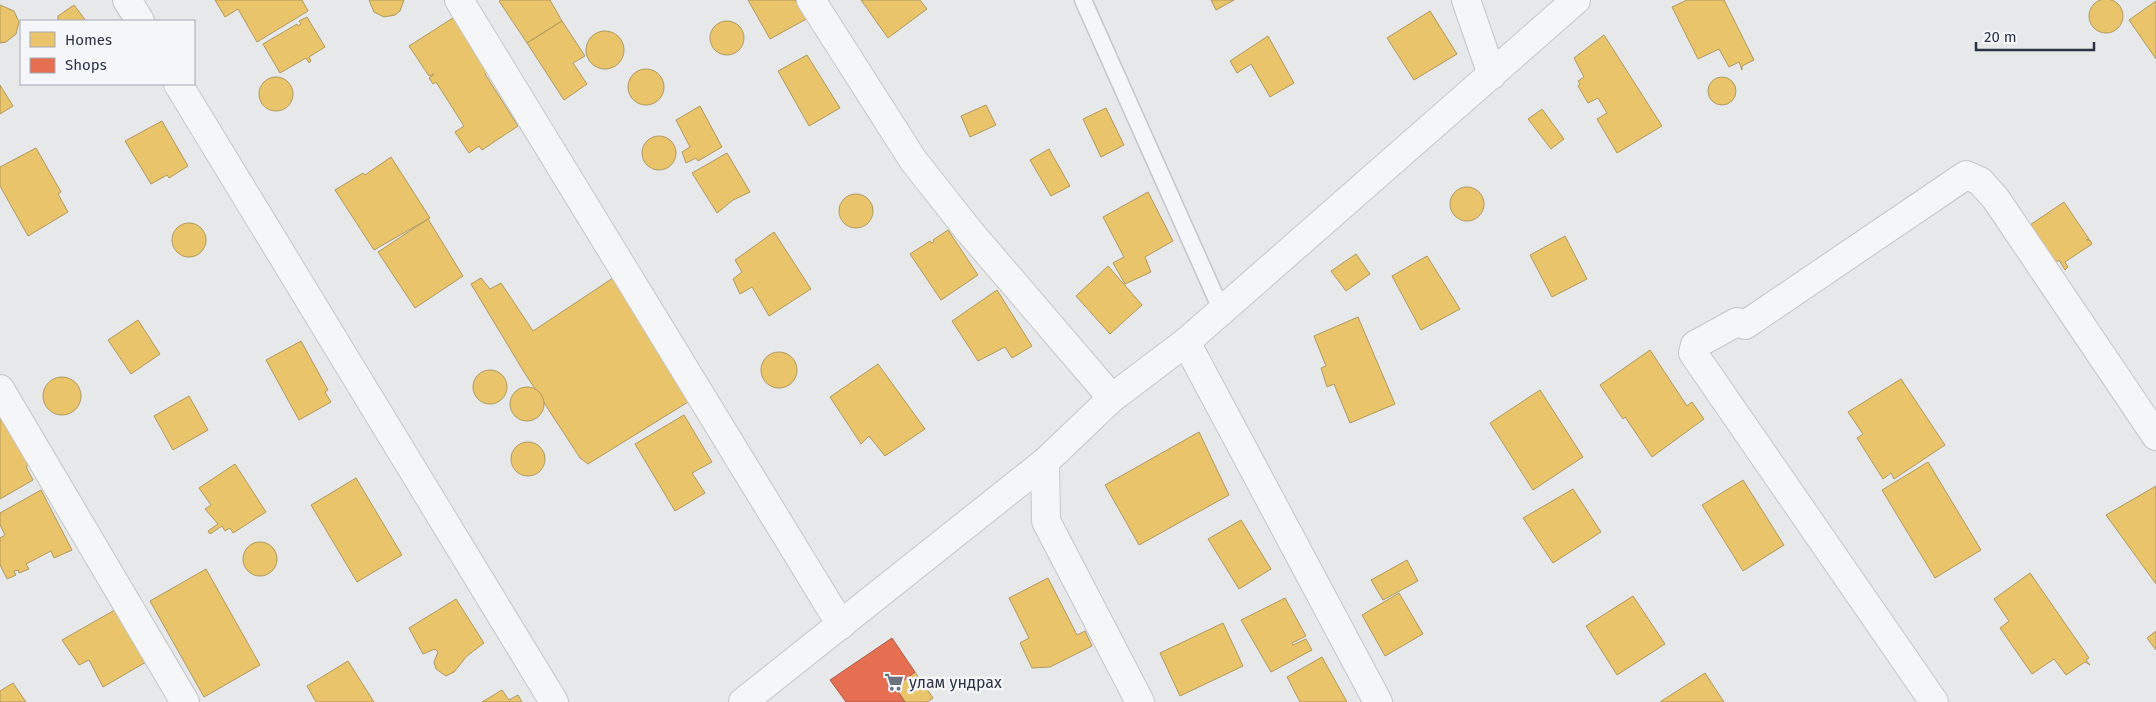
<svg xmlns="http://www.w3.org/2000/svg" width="2156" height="702" viewBox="0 0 2156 702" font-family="'Fira Sans',sans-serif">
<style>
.homes{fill:#e9c46a;stroke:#b0995f}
.shops{fill:#e76f51;stroke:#af5d4d}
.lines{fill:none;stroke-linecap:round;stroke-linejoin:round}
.service-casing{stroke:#c4c6c8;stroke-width:19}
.minor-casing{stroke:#c4c6c8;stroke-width:30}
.service{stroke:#f5f6f7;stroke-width:16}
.minor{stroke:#f5f6f7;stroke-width:28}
.labels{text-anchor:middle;stroke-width:5;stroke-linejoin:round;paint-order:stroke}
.poi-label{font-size:16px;fill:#2b3445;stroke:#f4f6f9;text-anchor:start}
</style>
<rect width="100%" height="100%" fill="#e6e8ea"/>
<g class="homes">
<circle cx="2106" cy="16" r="17"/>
<polygon points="215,0 302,0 308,11 257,42 238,9 225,17"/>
<polygon points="369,0 404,0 400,11 395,15 384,17 374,12"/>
<polygon points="501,0 550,0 562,21 527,43 499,1"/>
<polygon points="748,0 800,0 810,17 770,39"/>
<polygon points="861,0 920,0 927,9 888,38"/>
<polygon points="1211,0 1234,0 1216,10"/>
<polygon points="1687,0 1724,0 1754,60 1742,66 1742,70 1739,62 1729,67 1719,49 1698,59 1672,7"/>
<polygon points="2156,1 2156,59 2129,20"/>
<polygon points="0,5 14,11 19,22 16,34 6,42 0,43"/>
<polygon points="74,5 86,21 58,21 58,16"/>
<polygon points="1430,11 1457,54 1414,80 1387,38"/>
<polygon points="456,16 490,70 485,74 518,126 482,150 479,146 469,153 455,132 464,126 436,82 433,84 429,78 434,74 429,76 409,46"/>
<polygon points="307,17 325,47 309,57 311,61 309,63 306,58 280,73 263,44 297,24 298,26 301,24 299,21"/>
<circle cx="727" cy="38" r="17"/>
<polygon points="562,21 585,56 573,63 587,84 564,100 527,43"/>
<circle cx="605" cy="50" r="19"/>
<polygon points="1604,35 1662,126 1617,153 1597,119 1607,113 1598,98 1588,103 1578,86 1580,84 1578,81 1584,77 1574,58"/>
<polygon points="1268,36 1294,83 1270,97 1251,64 1237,73 1230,61"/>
<polygon points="807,55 840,108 809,126 778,71"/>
<circle cx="646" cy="87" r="18"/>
<circle cx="1722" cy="91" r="14"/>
<circle cx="276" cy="94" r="17"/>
<polygon points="0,85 13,106 0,114"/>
<polygon points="986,105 996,125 970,137 961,116"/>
<polygon points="700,106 722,147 698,161 696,158 686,163 682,152 690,147 676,120"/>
<polygon points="1106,108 1124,145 1101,157 1083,119"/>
<polygon points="1542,109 1564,139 1551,149 1528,119"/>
<polygon points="162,121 188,166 169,178 167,175 151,184 125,141"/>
<circle cx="659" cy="153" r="17"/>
<polygon points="36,148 61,192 58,194 68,212 28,236 0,186 0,167"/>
<polygon points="1049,149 1070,186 1051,196 1030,160"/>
<polygon points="727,153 750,192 733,200 717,213 692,173"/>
<polygon points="391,157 430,218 374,250 335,190 363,173 365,175"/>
<circle cx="1467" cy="204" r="17"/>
<polygon points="1148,192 1173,241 1145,257 1151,272 1125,284 1113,263 1124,257 1103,217"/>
<circle cx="856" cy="211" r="17"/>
<polygon points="2064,202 2089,239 2086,240 2090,240 2092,244 2065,262 2068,267 2065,270 2059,260 2052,265 2027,227"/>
<polygon points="428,219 463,276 415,308 378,252"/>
<circle cx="189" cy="240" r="17"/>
<polygon points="948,230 978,275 941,300 910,254 930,241 932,243 934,242 933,240"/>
<polygon points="774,232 811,289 769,316 752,287 740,294 733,279 742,272 735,260"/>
<polygon points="1565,236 1587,279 1552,297 1530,255"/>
<polygon points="1356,254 1370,274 1346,291 1331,271"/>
<polygon points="1427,256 1460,309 1421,330 1392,276"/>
<polygon points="1108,266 1142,305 1110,334 1076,296"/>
<polygon points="481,278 490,289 501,283 533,331 613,278 692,395 688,402 588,464 580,458 524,372 471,284"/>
<polygon points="997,290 1032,346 1012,358 1005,347 978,361 952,321"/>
<polygon points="1358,317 1395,404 1350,423 1334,384 1327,387 1321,368 1326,366 1314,336"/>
<polygon points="138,320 160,354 131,374 108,340"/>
<polygon points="301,341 328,390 325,392 331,402 299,420 266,360"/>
<polygon points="1650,350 1687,406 1692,402 1704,419 1652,457 1625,417 1623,419 1600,385"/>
<circle cx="779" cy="370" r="18"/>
<polygon points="878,364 925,429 885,456 869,436 861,444 830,397"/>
<circle cx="490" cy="387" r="17"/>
<circle cx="62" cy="396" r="19"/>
<polygon points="1901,379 1945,445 1894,479 1891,473 1883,479 1857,438 1863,434 1848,412"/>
<circle cx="527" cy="404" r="17"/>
<polygon points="1540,390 1583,457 1533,490 1490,423"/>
<polygon points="189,396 208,430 173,450 154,416"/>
<polygon points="684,415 712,462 692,473 705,493 675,511 635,444"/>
<polygon points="0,416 30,464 26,467 33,480 0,499"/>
<polygon points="1199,432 1229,495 1139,545 1105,485"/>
<circle cx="528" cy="459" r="17"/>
<polygon points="1928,462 1981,550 1935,578 1882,490"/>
<polygon points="235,464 266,512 233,533 230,528 225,531 222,526 210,534 208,531 218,524 205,509 211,505 199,488"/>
<polygon points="356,478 402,555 357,582 311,505"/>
<polygon points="1743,480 1784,545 1743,571 1702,505"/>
<polygon points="2156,486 2156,584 2106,515"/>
<polygon points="1573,489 1601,532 1553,563 1523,518"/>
<polygon points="41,490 72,550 54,558 51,551 26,564 29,569 19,573 18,570 14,571 16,575 7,579 0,565 0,538 5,535 0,525 0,513"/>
<polygon points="1241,520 1271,569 1239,589 1208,539"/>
<circle cx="260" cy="559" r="17"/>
<polygon points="1407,560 1418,581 1383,600 1371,580"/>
<polygon points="206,569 260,665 204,697 150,601"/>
<polygon points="2030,573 2089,658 2086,660 2090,665 2085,662 2066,675 2054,659 2032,674 2000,628 2009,621 1994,599"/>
<polygon points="1048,578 1077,635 1085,631 1092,646 1050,667 1032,668 1020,643 1029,638 1009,598"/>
<polygon points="1399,593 1423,634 1385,656 1362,615"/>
<polygon points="1633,596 1665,644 1617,675 1586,626"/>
<polygon points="1285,598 1306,636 1292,643 1293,645 1306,639 1312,650 1271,672 1241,620"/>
<polygon points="456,599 484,643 467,656 454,672 446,676 436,669 434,662 438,652 435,649 423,654 409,628"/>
<polygon points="120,607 153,658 103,687 89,660 79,665 62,640"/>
<polygon points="1223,623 1243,666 1180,696 1160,653"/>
<polygon points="2156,631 2156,650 2147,638"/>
<polygon points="1322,657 1347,702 1300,702 1287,677"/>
<polygon points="348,661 374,702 316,702 307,686"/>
<polygon points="915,672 933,698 927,702 905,702 895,687"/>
<polygon points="1705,673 1724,702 1660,702"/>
<polygon points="13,683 26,702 0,702 0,691"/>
<polygon points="502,690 509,700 518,695 522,702 482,702"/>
</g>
<polygon class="shops" points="892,638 915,672 895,687 905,702 846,702 830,680"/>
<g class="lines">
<g class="service-casing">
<polyline id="service" points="1083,0 1221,309"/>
</g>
<g class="minor-casing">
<g id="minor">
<polyline points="127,0 140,21"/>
<polyline points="459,0 841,625"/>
<polyline points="811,0 913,160 969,231 1112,398"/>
<polyline points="1466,0 1492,75"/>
<polyline points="178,84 554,702"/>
<polyline points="1186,342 1378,702"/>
<polyline points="0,389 185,702"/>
<polyline points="1045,462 1046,521 1140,702"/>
<polyline points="743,702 1045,462 1112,398 1186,342 1576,0"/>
<polyline points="1934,702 1693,353 1695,345 1737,322 1745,325 1966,175 1980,181 1996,199 2156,436"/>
</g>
</g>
<use href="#service" class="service"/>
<use href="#minor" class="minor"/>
</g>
<defs>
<g id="supermarket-bare" transform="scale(1.5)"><path d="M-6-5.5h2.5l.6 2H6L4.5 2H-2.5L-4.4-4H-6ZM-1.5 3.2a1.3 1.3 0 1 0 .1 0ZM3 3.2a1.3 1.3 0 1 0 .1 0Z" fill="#6c737f" stroke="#f4f6f9" stroke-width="2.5" paint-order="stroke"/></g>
</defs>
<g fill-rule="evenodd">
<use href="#supermarket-bare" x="894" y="682"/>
</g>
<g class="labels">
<g class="poi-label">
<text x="909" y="688">улам ундрах</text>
</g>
</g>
<rect x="20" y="20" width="175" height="65" fill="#f4f6f9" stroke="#a4a8b1"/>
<rect x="30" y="32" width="25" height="15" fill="#e9c46a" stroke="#a4a8b1"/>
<text x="65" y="45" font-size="15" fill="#2b3445">Homes</text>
<rect x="30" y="58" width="25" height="15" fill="#e76f51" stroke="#a4a8b1"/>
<text x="65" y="70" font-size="15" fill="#2b3445">Shops</text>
<path d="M1976 42v8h118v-8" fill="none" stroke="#2b3445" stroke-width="2.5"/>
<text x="1984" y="42" font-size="15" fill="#2b3445" stroke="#f4f6f9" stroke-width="4" paint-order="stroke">20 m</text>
</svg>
